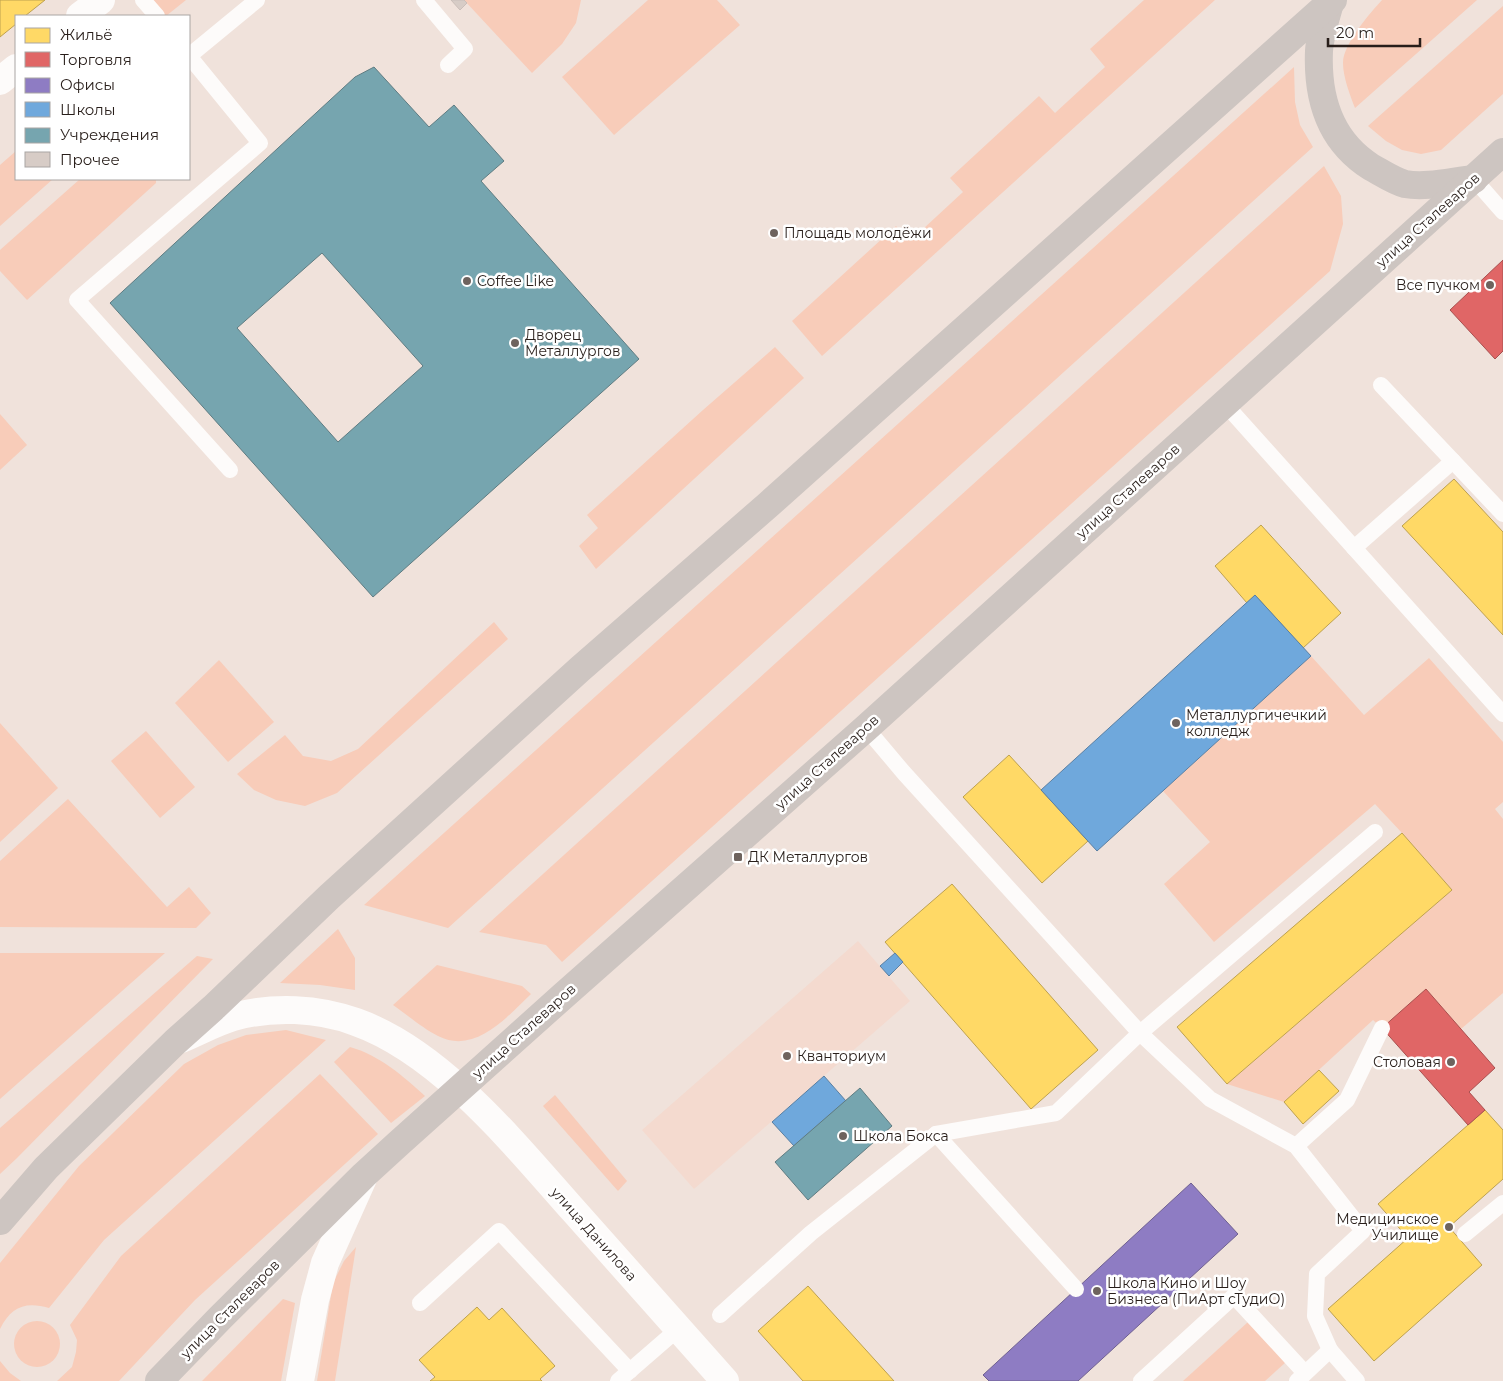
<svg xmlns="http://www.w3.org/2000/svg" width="1503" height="1381" viewBox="0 0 1503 1381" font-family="Montserrat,sans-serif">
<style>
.built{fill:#f4dacf}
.green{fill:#f8ccb9}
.homes{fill:#ffd966;stroke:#bea14f}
.shops{fill:#e06666;stroke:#a9504f}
.offices{fill:#8e7cc3;stroke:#6f6090}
.schools{fill:#6fa8dc;stroke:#5a7fa2}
.public{fill:#76a5af;stroke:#5f7c82;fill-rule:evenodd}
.building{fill:#d7ccc6;stroke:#cabeb9}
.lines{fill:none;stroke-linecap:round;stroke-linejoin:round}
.service{stroke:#fdfbfa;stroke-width:16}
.minor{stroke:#fdfbfa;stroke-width:28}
.secondary{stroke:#fdfbfa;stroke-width:28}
.primary{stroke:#cdc5c1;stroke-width:28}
.poi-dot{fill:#6e635e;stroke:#fff;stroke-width:2}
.labels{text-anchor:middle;stroke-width:5;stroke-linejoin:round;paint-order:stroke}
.street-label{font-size:14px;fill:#281e1a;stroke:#fff}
.poi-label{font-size:14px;fill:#281e1a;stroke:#fff;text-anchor:start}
</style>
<rect width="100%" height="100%" fill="#f0e2db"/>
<polygon class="built" points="858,941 910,1001 694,1189 642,1130"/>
<g class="green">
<polygon points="150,0 186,0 166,16 164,16"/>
<polygon points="464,0 581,0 576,23 562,44 532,73"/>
<polygon points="648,0 717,0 740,25 614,135 562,77"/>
<polygon points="1144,0 1215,0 822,356 792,321 896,226 910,241 963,192 950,178 1039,96 1055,113 1105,67 1090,49"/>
<path d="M1382,0H1477L1355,108C1350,95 1343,77 1343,63C1343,44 1370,13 1382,0Z"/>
<polygon points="1503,6 1503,94 1441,150 1421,154 1402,150 1386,141 1368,126"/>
<polygon points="1294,67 1295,102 1300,125 1313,147 448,928 364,905"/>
<polygon points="16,151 16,179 53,179 0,226 0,165"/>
<polygon points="1324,166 1341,196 1343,224 1330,271 562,962 546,945 479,932"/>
<polygon points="80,179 156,179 156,183 27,300 0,271 0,250"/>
<polygon points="775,347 804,378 596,569 579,546 598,528 587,515 703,410"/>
<polygon points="0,414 27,445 0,470"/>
<polygon points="494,622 508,639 337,793 305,806 276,800 254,790 237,774 285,735 303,756 331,761 358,749"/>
<polygon points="1311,656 1364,715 1429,658 1503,742 1503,802 1495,809 1503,819 1503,993 1461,1029 1426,990 1382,1028 1373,1020 1284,1102 1227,1084 1452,890 1402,833 1375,804 1214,942 1164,884 1210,842 1163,791"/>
<polygon points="219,660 274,722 228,762 175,703"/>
<polygon points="0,723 58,788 0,842"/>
<polygon points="146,731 195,787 160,818 111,761"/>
<polygon points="68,799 167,907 189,887 211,913 196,928 0,927 0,861"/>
<polygon points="338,929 355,958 355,990 320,985 280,983"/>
<polygon points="0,953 165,953 0,1099"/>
<polygon points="197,956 213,959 17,1158 0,1174 0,1128"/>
<path d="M437,965L522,986L531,994C507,1017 475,1055 438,1036C424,1029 407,1015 393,1005Z"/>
<path d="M286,1030L326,1040L104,1240L49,1308C25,1301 11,1307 0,1329V1263L79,1166L184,1064L218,1045L246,1035Z"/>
<path d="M350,1047C379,1055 403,1076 425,1096L391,1123L334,1062Z"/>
<polygon points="320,1074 378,1134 195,1300 119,1381 57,1381 72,1367 76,1352 77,1340 70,1325 121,1256"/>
<polygon points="555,1095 627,1181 618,1191 543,1106"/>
<polygon points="356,1247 335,1381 317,1381 333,1283 344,1261"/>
<polygon points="283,1299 295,1303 281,1381 202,1381"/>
<circle cx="37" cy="1344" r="23"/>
<polygon points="1248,1322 1286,1362 1265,1381 1183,1381"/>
<polygon points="0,1361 10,1373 21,1381 0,1381"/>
</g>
<g class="homes">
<polygon points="0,0 45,0 25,16 16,16 16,24 0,37"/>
<polygon points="1454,479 1503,532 1503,635 1402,526"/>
<polygon points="1261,525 1341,613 1303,648 1255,595 1247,603 1215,566"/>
<polygon points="1009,755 1088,841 1042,883 963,797"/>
<polygon points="1402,833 1452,890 1227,1084 1177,1027"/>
<polygon points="952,884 1098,1050 1031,1109 885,942"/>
<polygon points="1319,1070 1339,1091 1303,1124 1284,1102"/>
<polygon points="1485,1110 1503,1130 1503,1179 1449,1227 1482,1265 1374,1361 1328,1309 1408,1238 1378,1204"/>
<polygon points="808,1286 894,1381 803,1381 758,1331"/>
<polygon points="477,1307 489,1320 502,1308 555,1366 540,1379 542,1381 430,1381 435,1377 419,1360"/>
</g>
<g class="shops">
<polygon points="1503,260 1503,351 1495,359 1450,310"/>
<polygon points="1426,989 1495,1068 1469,1092 1485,1110 1468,1125 1382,1028"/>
</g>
<polygon class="offices" points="1191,1183 1238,1234 1078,1381 989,1381 983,1375"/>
<g class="schools">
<polygon points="1255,595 1311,656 1097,851 1041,790"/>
<polygon points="895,953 903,962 889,976 880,966"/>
<polygon points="824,1076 846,1101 794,1146 772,1122"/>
</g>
<g class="public">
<path d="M374,67L429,127L454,105L504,161L481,181L639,359L373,597L110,303L355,77ZM322,253L423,366L338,442L237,328Z"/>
<polygon points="860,1088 892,1126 808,1200 775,1162"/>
</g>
<polygon class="building" points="451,0 464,0 467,3 460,10"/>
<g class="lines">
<g class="service">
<polyline points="143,0 157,16"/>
<polyline points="424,0 465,49 448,65"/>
<polyline points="189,56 260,143 77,300 230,470"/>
<polyline points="189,56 257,0"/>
<polyline points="1474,179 1503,212"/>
<polyline points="1381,385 1503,514"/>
<polyline points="1225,404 1503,714"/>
<polyline points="1354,548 1453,461"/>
<polyline points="866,728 904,773 1140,1033 1210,1099 1296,1146 1363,1231 1317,1274 1315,1316 1330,1350"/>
<polyline points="936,1134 1076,1289"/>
<polyline points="1296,1146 1347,1100 1382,1028"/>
<polyline points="1465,1234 1503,1203"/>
<polyline points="420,1303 499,1231 630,1371"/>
<polyline points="720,1315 811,1233 936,1134 1056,1113 1140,1033 1375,832"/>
<polyline points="618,1381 678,1329"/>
<polyline points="1141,1381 1234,1296 1305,1373"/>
<polyline points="1297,1381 1330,1350 1357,1381"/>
</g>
<g class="minor">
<polyline points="80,16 101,0"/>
<polyline points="0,81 16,68"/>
</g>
<g class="secondary">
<path d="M181,1039C198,1032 216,1022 233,1017C273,1006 318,1008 356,1022C441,1052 516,1146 574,1211C624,1268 675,1324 725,1381"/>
<polyline points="300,1381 315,1300 325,1263 364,1176"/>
</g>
<g class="primary">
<path d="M1330,3C1326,18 1320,35 1319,51C1317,98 1330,141 1371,167C1382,173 1394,181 1405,184C1426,188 1453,181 1474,179"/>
<polyline points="0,1221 46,1168 175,1042 213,1008 329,897 580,669 768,505 1333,0"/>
<polyline points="159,1381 220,1318 364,1175 399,1143 563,996 866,728 1503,152"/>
</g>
</g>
<g class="poi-dot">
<circle cx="774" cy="233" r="5"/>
<circle cx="467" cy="281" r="5"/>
<circle cx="1490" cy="285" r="5"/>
<circle cx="515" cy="343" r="5"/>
<circle cx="1176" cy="723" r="5"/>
<rect x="733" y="852" width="10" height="10" rx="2.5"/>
<circle cx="787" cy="1056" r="5"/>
<circle cx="1451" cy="1062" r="5"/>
<circle cx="843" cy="1136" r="5"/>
<circle cx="1449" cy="1227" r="5"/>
<circle cx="1097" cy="1291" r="5"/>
</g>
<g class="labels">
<g class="street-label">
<text transform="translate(1428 220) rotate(-42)" y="5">улица Сталеваров</text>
<text transform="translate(1128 491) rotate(-42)" y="5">улица Сталеваров</text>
<text transform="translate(827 762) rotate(-42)" y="5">улица Сталеваров</text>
<text transform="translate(524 1031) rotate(-42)" y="5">улица Сталеваров</text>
<text transform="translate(594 1234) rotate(48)" y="5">улица Данилова</text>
<text transform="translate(230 1309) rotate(-45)" y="5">улица Сталеваров</text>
</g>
<g class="poi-label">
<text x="784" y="238">Площадь молодёжи</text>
<text x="477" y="286">Coffee Like</text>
<text x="1480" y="290" text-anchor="end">Все пучком</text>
<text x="525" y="340">Дворец<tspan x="525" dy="16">Металлургов</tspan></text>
<text x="1186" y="720">Металлургичечкий<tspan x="1186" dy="16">колледж</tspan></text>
<text x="748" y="862">ДК Металлургов</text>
<text x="797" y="1061">Кванториум</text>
<text x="1441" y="1067" text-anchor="end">Столовая</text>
<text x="853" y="1141">Школа Бокса</text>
<text x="1439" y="1224" text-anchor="end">Медицинское<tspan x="1439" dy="16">Училище</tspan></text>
<text x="1107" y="1288">Школа Кино и Шоу<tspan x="1107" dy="16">Бизнеса (ПиАрт сТудиО)</tspan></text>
</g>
</g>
<rect x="15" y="15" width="175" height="165" fill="#ffffff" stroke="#a9a5a3"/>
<rect x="25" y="28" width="25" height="15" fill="#ffd966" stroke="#a9a5a3"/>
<text x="60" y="40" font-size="15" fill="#281e1a">Жильё</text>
<rect x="25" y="52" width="25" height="15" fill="#e06666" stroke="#a9a5a3"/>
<text x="60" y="65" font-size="15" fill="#281e1a">Торговля</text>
<rect x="25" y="78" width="25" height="15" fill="#8e7cc3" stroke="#a9a5a3"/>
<text x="60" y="90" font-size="15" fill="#281e1a">Офисы</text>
<rect x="25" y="102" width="25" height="15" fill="#6fa8dc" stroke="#a9a5a3"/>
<text x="60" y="115" font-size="15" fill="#281e1a">Школы</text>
<rect x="25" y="128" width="25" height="15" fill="#76a5af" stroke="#a9a5a3"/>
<text x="60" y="140" font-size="15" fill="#281e1a">Учреждения</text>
<rect x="25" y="152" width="25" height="15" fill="#d7ccc6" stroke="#a9a5a3"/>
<text x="60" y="165" font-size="15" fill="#281e1a">Прочее</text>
<path d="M1328 38v8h92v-8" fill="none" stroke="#281e1a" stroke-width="2.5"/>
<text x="1336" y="38" font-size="15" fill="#281e1a" stroke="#ffffff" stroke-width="4" paint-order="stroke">20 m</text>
</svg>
